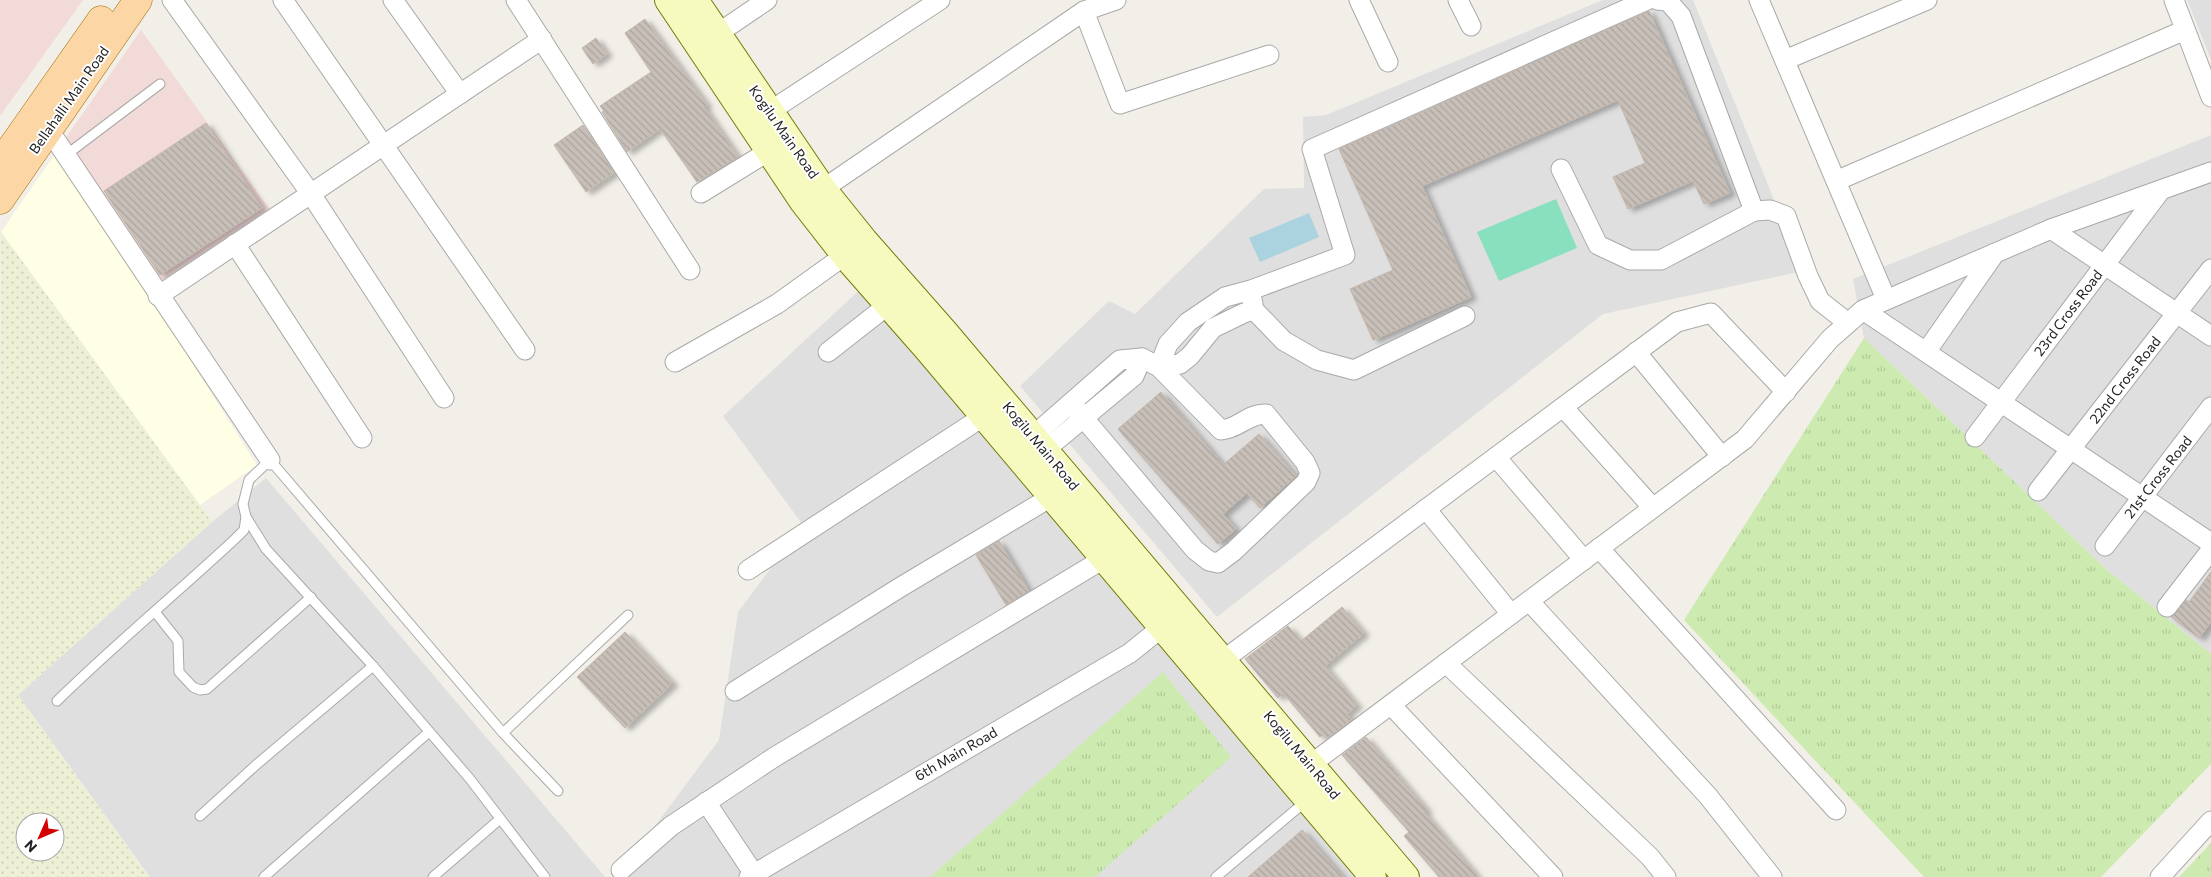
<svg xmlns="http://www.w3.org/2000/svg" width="2211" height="877" viewBox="0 0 2211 877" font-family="Commissioner,sans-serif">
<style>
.residential{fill:#e0dfdf}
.commercial{fill:#f2dad9}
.education{fill:#ffffe5}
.farmland{fill:url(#farmland-dots);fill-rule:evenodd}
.grass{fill:url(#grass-tufts)}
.pitch{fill:#88e0be}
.water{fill:#aad3df}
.building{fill:url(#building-back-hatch);stroke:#c4b6ab;filter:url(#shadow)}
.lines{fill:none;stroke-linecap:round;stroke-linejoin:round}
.lane-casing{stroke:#a9a9a9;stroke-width:11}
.street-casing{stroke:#a9a9a9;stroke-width:21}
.secondary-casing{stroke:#707d05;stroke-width:28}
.primary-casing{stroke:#a06b00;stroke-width:29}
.lane{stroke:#fff;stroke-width:9}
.street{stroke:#fff;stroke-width:19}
.secondary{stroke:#f7fabf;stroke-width:26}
.primary{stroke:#fcd6a4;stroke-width:28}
.labels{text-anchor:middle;stroke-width:4;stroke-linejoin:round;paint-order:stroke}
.street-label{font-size:14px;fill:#222;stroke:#fff}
</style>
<defs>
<pattern id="farmland-dots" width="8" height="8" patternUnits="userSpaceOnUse" patternTransform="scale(1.25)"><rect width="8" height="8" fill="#eef0d5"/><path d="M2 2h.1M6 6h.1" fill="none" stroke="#ccceb7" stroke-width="1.8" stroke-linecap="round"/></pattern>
<pattern id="grass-tufts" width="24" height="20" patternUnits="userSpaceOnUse" patternTransform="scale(1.25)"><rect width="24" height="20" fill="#cdebb0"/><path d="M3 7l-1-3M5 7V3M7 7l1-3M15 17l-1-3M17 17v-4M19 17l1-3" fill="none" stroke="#b0c997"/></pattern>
<pattern id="building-back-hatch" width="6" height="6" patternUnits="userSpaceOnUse" patternTransform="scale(1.25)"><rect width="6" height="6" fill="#c7bfb8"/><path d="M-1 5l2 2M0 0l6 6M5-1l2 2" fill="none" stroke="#aba49e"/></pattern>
<filter id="shadow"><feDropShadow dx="5.5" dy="3" stdDeviation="2.5" flood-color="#0004"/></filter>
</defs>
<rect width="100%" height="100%" fill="#f2efe9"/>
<g class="residential">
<polygon points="1603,0 1693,0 1803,271 1603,314 1217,617 1020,386 1109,301 1135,314 1264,189 1304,188 1303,117 1326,115"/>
<polygon points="2187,0 2211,0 2211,60 2190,7"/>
<polygon points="2211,135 2211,654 2107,570 1864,338 1853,279"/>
<polygon points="865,285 1193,667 1354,877 617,877 719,740 738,612 803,525 723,416"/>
<polygon points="266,478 605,877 150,877 18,695 212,522"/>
</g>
<g class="commercial">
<polygon points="0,0 83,0 0,116"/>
<polygon points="141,30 270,210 161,285 65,139"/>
</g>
<polygon class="education" points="57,151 257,465 200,505 1,232"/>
<path class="farmland" d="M1,232L212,522L18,695L149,877H0ZM25,822H55V852H25Z"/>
<g class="grass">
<polygon points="1864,338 2107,570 2211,654 2211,764 2101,877 1924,877 1684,620"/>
<polygon points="1163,672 1231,757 1095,877 930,877"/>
<polygon points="2211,843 2211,877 2179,877"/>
</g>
<polygon class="pitch" points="1556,199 1577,248 1499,281 1477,232"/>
<polygon class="water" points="1309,213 1319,237 1260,262 1249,238"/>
<g class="building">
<polygon points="1649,11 1730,193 1704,204 1693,181 1628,209 1613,177 1645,163 1618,100 1422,186 1471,297 1373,340 1350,289 1393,270 1339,149"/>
<polygon points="645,19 707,105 704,107 738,157 697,182 660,129 627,152 602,112 604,111 600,106 651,72 625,33"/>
<polygon points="596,38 607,54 593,64 582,48"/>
<polygon points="206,123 262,208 160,275 104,191"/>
<polygon points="583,125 614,173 586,192 554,145"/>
<polygon points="1161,392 1223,465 1259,434 1296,476 1260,508 1247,493 1223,514 1236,529 1218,544 1118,429"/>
<polygon points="999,541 1029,591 1006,605 976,555"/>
<polygon points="2211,572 2211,622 2199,638 2171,617 2186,600 2189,602"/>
<polygon points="1342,607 1364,633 1325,666 1357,705 1347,714 1351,720 1327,738 1324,734 1320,737 1283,693 1278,698 1245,659 1288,626 1301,641"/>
<polygon points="625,632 673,683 625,728 577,677"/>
<polygon points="1366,737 1427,810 1424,812 1478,877 1439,877 1404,836 1409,832 1342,755"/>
<polygon points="1302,830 1343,877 1248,877"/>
</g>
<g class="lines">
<g class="lane-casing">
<g id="lane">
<polyline points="66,155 160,84"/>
<polyline points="155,612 178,641 179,672 193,687 200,690 207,689 311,597"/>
<path d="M57,701C114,645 176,594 235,539L244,530L246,517"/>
<polyline points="503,733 628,615"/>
<polyline points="200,816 256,765 373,666"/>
<polyline points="264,877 429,732"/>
<polyline points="433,877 500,819"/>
<polyline points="545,877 470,779 373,666 266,549 246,517 243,504 249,480 270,460 503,733 558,791"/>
<polyline points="1216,877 1305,802"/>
</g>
</g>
<g class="street-casing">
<g id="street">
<polyline points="172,0 311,194 444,398"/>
<polyline points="283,0 525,350"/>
<polyline points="393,0 460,94"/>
<polyline points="516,0 690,270"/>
<polyline points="1359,0 1388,62"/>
<polyline points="1458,0 1471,26"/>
<polyline points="1759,0 1886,299"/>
<polyline points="2174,0 2211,97"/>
<polyline points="1084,11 1120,104 1269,55"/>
<polyline points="717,34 767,0"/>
<polyline points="1785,60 1927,0"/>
<polyline points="761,117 940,0"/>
<polyline points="43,121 270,460"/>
<polyline points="1561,169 1598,245 1630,260 1661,260 1754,211 1681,16 1668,1 1657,0"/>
<polyline points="1836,181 2185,30"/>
<polyline points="823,189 1084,11 1116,0"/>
<polyline points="701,193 769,151"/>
<polyline points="1754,211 1770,210 1786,216 1808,276 1820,301 1848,323"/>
<polyline points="2051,229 2211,336"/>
<polyline points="235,244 362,438"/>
<polyline points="158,296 542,39"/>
<polyline points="1252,299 1254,310 1284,341 1317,360 1354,370 1465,316"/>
<polyline points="1254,310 1244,313 1213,328 1190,356 1180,364 1159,367 1168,344 1188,322 1225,297 1251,290 1345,255 1312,149 1647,0"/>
<polyline points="1863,310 2211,543"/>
<polyline points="828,352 888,305"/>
<polyline points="1636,352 1722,457"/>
<polyline points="1926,352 1995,253"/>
<polyline points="675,362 777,304 855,248"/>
<polyline points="1563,407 1653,508"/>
<path d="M1033,436L1120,360L1142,358L1159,367L1221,430C1238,429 1249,413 1266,414L1305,462L1310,473L1306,482L1234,551L1218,563L1209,561L1195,550L1071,403"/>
<polyline points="1975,437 2161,190"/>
<polyline points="1045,450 1134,376 1142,358"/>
<polyline points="1496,457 1584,560"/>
<polyline points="2038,491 2211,269"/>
<polyline points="1426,509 1511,614"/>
<polyline points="2105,546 2211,407"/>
<polyline points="1599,548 1836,810"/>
<polyline points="748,570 984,416"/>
<polyline points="1529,601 1708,796 1772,877"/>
<polyline points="2167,607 2211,550"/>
<polyline points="1222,661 1677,322 1711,313 1786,392"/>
<polyline points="1446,663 1650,857 1666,877"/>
<polyline points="735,691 899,588 1051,497"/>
<polyline points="1391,705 1553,877"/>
<polyline points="1302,771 1745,439 1830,339 1863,310 2051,229 2211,172"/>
<polyline points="706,802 754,874"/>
<polyline points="621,870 671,826 773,758 1115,552"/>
<polyline points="749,877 1130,653 1161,628"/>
<polyline points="2160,877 2211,821"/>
</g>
</g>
<g class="secondary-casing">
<g id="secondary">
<polyline points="668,0 803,202 846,257 926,348 1373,877"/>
<polyline points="695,0 823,189 864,240 945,332 1406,877"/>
</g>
</g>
<g class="primary-casing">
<g id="primary">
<polyline points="0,164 101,20"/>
<polyline points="0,200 138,0"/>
</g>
</g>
<use href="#lane" class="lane"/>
<use href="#street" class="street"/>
<use href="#secondary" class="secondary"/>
<use href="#primary" class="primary"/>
</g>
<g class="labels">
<g class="street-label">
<text transform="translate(69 100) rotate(-55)" y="5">Bellahalli Main Road</text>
<text transform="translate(784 132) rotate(55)" y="5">Kogilu Main Road</text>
<text transform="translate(2068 313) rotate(-53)" y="5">23rd Cross Road</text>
<text transform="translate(2125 380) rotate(-52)" y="5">22nd Cross Road</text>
<text transform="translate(1041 446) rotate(50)" y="5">Kogilu Main Road</text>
<text transform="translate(2158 477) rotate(-52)" y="5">21st Cross Road</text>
<text transform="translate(956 754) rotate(-30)" y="5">6th Main Road</text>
<text transform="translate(1302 755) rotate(50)" y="5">Kogilu Main Road</text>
</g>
</g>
<g transform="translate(40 837) rotate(225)"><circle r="24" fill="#ffffff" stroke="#a7a7a7"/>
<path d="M0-4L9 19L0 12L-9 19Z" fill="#d40000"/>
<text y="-8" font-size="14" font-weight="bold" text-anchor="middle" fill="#222222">N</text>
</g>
</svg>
